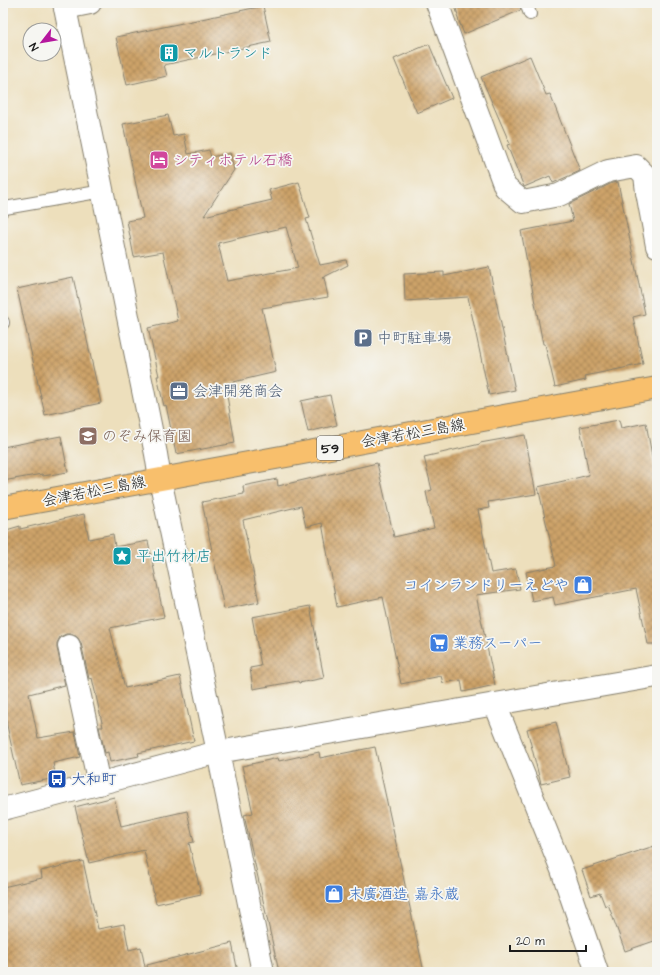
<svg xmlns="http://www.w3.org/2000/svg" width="660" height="975" viewBox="0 0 660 975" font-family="'Architects Daughter','Klee One',sans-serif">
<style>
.building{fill:url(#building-cross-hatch);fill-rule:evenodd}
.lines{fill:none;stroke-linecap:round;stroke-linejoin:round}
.service-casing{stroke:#847e6c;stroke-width:14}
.minor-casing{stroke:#847e6c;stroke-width:24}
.primary-casing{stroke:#847e6c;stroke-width:24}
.path{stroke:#847e6c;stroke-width:2.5;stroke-dasharray:3 3;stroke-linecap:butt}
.service{stroke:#fff;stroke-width:12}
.minor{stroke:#fff;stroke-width:22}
.primary{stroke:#f8bf6c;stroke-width:22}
.labels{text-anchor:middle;stroke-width:3.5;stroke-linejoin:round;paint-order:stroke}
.shield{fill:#f6f6f2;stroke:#5d5d5c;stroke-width:1}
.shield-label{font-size:14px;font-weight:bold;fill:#1c1c1c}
.culture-label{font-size:15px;fill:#0d838f;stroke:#f6f6f2;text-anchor:start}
.hotel-label{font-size:15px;fill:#b23c85;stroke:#f6f6f2;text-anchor:start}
.service-label{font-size:15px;fill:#4e5e75;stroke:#f6f6f2;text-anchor:start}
.street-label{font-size:15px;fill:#1c1c1c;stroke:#f6f6f2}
.education-label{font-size:15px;fill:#785e54;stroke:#f6f6f2;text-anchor:start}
.shop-label{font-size:15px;fill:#366cbe;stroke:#f6f6f2;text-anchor:start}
.transit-label{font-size:15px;fill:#164399;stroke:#f6f6f2;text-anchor:start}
</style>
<defs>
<pattern id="building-cross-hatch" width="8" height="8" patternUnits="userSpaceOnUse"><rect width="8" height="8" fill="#cda369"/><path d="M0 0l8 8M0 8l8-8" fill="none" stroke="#a68456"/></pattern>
</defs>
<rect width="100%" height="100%" fill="#f6f6f2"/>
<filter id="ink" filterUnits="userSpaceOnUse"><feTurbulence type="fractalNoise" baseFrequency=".025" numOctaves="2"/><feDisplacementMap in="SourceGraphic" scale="8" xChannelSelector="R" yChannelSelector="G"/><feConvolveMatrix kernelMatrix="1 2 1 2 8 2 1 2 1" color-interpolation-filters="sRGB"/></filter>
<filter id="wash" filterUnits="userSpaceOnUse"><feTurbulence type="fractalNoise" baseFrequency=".012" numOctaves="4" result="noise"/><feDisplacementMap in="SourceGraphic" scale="16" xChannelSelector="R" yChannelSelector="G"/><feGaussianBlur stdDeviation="0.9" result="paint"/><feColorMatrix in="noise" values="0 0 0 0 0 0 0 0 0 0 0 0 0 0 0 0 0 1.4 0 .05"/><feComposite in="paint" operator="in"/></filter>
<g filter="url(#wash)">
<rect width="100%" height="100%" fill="#eddfbc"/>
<g id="blocks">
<g class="building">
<polygon points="454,3 519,3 521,10 464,34 457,16 458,15"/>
<polygon points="263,6 271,42 164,65 167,76 127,85 116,37"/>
<polygon points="429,44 452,98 417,113 394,59"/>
<polygon points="530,56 546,95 550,94 580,171 553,183 550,176 524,187 507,145 510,144 481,77"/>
<path d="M168,115L173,136L184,134L188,154L209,150L211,157L230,153L234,170L204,216L272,200L269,190L299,182L310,218L306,219L320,265L346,260L348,265L322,278H324L328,297L262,308L276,372L225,384L235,443L176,454L166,405L164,406L157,376H159L148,328L178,321L163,252L134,257L127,221L143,218L123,124ZM286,227L298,268L227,281L218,243Z"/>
<polygon points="618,182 645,314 633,317 643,364 585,376 586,380 555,387 545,344 543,344 521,231 573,221 569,204 612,183"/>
<polygon points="489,267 515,390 489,395 468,297 405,301 404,274 444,272 444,276"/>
<polygon points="73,277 101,403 45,415 17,289"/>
<polygon points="330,395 337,425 308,432 301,401"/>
<polygon points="619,420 621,428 646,423 657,483 657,644 648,644 636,589 555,605 553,597 532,601 526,572 556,566 538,487 589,475 580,427"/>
<polygon points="525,435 536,494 488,502 489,508 478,510 491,573 516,569 520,589 476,595 495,685 463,692 461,680 443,683 441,676 401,684 383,597 337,607 322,523 306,527 301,506 243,520 259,602 224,609 202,502 244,494 243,486 277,479 278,486 377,463 394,537 434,528 426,492 432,490 424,457 480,444 480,443"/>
<polygon points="61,436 68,472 43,476 42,474 3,481 3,447"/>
<polygon points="84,514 89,539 113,534 115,547 148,541 164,617 110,628 125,688 180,676 194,741 138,753 139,756 110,762 108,752 105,753 99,727 103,727 92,678 89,679 81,643 78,638 73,634 66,634 60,637 57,643 57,648 65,685 29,694 38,738 75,732 80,757 53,763 56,778 20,785 3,707 3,531 20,526 20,529"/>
<polygon points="310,606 324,678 299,683 298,681 253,689 250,668 261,666 252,617"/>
<polygon points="556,722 570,777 541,784 527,729"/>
<polygon points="375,747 424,972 279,972 244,815 253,813 242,766 278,758 279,761 319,752 320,758"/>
<polygon points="114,797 121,826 187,811 194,842 189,843 201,894 156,904 144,850 89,863 75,807"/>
<polygon points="657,845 657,940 625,951 608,904 605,906 600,893 591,896 582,870"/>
<polygon points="83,861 98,929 124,924 129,950 141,947 146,972 3,972 3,887 42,878 41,871"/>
<polygon points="232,943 238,972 148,972 147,965"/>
</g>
</g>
</g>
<g filter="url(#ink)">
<use href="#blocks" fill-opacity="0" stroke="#847e6c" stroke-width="1"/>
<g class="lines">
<g class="service-casing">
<g id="service">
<polyline points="526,3 530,14"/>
<polyline points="3,210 5,208 103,191"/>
<polyline points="3,322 3,323"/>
</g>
</g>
<g class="minor-casing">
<g id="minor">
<polyline points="64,3 156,454 160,479 218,752 263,972"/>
<polyline points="437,3 505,187 523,202 559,195 608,171 636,166 645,175 647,192"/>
<polyline points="65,8 90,3"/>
<polyline points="657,187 647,192 657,246"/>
<polyline points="69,646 99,784"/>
<polyline points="495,704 562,870 597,972"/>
<polyline points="3,809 218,752 657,676"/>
</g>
</g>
<g class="primary-casing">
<polyline id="primary" points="3,508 657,388"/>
</g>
<polyline class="path" points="464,6 472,3"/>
<use href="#service" class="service"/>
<use href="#minor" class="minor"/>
<use href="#primary" class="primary"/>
</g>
</g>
<defs>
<g id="building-square" transform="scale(1)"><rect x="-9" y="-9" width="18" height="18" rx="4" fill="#0f9aa8" stroke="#f6f6f2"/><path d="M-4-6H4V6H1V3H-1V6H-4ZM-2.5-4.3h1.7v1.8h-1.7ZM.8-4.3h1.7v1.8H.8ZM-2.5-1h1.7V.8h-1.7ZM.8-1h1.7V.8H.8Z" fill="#fff"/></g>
<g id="hotel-square" transform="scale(1)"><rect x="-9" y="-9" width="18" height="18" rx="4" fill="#d1479c" stroke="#f6f6f2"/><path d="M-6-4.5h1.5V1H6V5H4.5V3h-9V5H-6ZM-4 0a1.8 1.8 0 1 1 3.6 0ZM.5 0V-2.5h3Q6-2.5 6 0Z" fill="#fff"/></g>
<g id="parking-square" transform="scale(1)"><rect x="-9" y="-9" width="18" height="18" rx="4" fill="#5c6f8a" stroke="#f6f6f2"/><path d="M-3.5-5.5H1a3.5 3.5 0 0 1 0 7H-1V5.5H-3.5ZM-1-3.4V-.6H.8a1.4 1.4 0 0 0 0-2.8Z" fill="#fff"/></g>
<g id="office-square" transform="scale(1)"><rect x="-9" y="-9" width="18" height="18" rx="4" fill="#5c6f8a" stroke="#f6f6f2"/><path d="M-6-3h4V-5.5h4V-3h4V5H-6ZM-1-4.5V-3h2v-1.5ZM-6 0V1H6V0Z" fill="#fff"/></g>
<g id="school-square" transform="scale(1)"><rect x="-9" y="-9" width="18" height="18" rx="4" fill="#8d6e63" stroke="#f6f6f2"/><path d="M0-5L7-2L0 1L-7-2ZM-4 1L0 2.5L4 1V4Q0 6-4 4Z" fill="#fff"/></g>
<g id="sight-square" transform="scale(1)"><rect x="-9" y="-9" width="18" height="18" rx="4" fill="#0f9aa8" stroke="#f6f6f2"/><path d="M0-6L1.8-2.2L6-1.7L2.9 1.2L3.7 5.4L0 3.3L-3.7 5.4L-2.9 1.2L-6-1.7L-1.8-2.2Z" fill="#fff"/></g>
<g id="shop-square" transform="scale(1)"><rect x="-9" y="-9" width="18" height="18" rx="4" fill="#3f7fe0" stroke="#f6f6f2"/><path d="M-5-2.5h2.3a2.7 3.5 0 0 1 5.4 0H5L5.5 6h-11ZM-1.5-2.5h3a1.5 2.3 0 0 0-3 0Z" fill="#fff"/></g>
<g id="supermarket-square" transform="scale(1)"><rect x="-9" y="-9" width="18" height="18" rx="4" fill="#3f7fe0" stroke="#f6f6f2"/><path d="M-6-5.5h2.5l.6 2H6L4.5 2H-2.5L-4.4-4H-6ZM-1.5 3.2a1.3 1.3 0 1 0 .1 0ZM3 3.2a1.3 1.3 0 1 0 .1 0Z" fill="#fff"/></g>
<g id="bus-square" transform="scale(1)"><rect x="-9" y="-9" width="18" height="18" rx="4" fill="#1a4fb4" stroke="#f6f6f2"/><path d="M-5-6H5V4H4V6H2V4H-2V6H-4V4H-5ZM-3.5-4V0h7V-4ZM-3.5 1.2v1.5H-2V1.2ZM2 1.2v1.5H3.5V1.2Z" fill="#fff"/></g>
</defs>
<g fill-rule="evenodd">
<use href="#building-square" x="169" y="53"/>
<use href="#hotel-square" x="159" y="160"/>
<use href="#parking-square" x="363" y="338"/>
<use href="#office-square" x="179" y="391"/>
<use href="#school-square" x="88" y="436"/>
<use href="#sight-square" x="122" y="556"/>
<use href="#shop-square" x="583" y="585"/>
<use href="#supermarket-square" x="439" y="643"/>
<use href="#bus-square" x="57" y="779"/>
<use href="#shop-square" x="334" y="894"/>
</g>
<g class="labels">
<rect class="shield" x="317" y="436" width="26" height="24" rx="3"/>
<g class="shield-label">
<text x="330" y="453">59</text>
</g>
<g class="culture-label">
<text x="183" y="58">マルトランド</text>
<text x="136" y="561">平出竹材店</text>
</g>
<g class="hotel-label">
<text x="173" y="165">シティホテル石橋</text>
</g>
<g class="service-label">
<text x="377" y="343">中町駐車場</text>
<text x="193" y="396">会津開発商会</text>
</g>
<g class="street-label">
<text transform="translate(413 433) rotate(-10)" y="5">会津若松三島線</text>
<text transform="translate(94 491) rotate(-11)" y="5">会津若松三島線</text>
</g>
<g class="education-label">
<text x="102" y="441">のぞみ保育園</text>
</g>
<g class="shop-label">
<text x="569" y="590" text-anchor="end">コインランドリーえどや</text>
<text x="453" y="648">業務スーパー</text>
<text x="348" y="899">末廣酒造 嘉永蔵</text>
</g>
<g class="transit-label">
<text x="71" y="784">大和町</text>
</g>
</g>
<rect width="660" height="975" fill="none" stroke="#f6f6f2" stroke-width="16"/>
<g transform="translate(42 42) rotate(239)"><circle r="19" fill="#f6f6f2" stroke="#9f9f9c"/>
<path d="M0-3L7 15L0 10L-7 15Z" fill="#b5179e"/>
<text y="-6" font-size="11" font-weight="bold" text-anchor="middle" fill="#1c1c1c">N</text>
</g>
<path d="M510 945v6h76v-6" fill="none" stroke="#1c1c1c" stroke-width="2"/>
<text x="516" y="945" font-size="12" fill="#1c1c1c" stroke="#f6f6f2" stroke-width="3" paint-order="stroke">20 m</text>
</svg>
